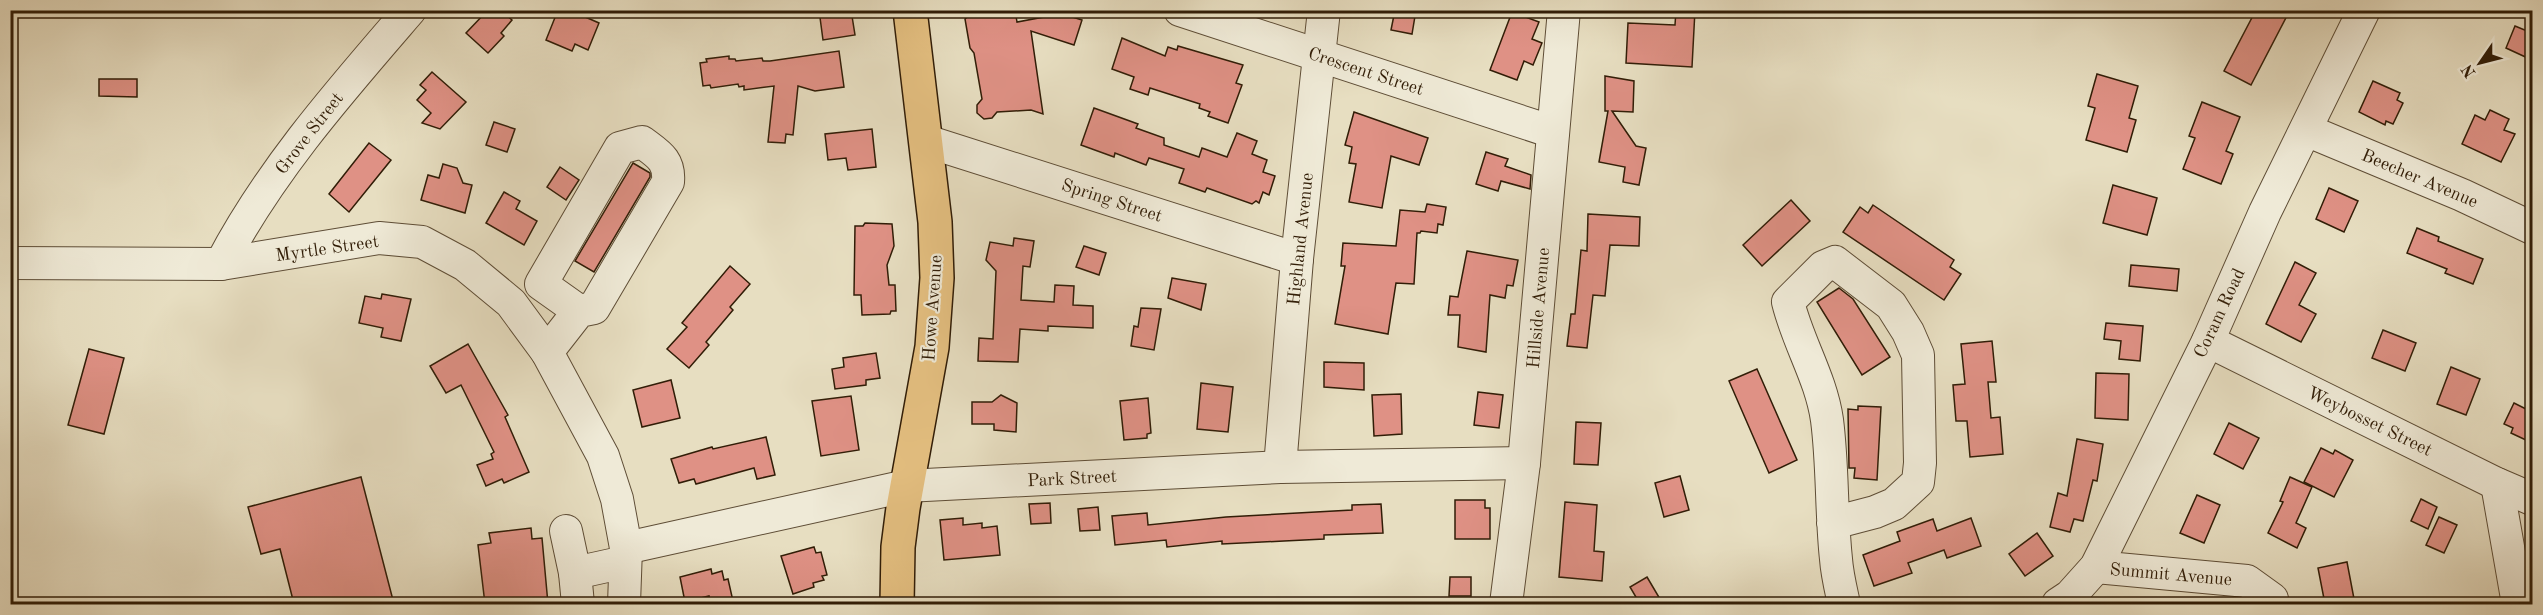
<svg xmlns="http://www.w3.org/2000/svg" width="2543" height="615" viewBox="0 0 2543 615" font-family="'Old Standard TT',serif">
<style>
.building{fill:#df9185;stroke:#311d07;stroke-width:1.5}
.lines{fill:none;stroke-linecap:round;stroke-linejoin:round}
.minor-casing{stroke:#5e4d36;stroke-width:34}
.major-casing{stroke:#311d07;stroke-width:36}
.minor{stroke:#efead7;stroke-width:32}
.major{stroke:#e4bf80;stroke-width:33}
.labels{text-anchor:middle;stroke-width:4.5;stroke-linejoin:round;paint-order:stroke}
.street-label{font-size:18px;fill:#311d07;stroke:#efead7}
</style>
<rect width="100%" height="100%" fill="#e7dec1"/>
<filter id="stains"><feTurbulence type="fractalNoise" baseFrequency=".00333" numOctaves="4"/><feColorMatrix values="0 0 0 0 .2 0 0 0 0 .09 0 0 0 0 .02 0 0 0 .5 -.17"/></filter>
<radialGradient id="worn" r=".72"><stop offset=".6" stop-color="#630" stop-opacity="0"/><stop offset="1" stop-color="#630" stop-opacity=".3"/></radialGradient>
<g class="building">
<polygon points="558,10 585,10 583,16 599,23 588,50 575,44 572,51 546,40"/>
<polygon points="819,10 851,10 855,35 823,40"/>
<polygon points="975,10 1015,10 1017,22 1049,16 1050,10 1082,20 1074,45 1031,31 1043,114 1031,110 997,112 992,118 984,119 977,113 977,105 982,99 974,53 970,48 965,19"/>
<polygon points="1395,10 1416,10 1412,34 1391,30"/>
<polygon points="1676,10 1695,10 1692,67 1626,63 1628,23 1675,25"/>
<polygon points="2256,10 2290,10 2251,85 2224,71"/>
<polygon points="487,11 502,11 512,20 501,33 504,36 488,53 466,33"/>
<polygon points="1512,12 1539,22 1532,39 1542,43 1533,65 1524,61 1517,80 1490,70"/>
<polygon points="2515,26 2532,33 2532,60 2506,48"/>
<polygon points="1122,38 1165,56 1168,47 1177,50 1178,46 1243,65 1236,83 1242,85 1228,123 1208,116 1210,112 1199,108 1200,104 1150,88 1148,95 1130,89 1134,77 1112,69"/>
<polygon points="839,51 844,87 815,91 798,86 793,135 786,134 785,143 768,142 774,86 744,90 744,86 739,87 738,84 711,88 710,85 703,86 700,63 707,62 706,59 729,56 729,59 735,59 736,61 762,58 763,61 770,61"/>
<polygon points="432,72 466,102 440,129 422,123 431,113 417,100 426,90 420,85"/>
<polygon points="2097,74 2138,86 2129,118 2136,120 2127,152 2086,140 2095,108 2088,106"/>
<polygon points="1605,76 1634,81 1633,112 1612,111 1636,146 1646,148 1639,185 1623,182 1625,167 1599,162 1608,111 1605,111"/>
<polygon points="99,79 137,79 137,97 99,96"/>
<polygon points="2373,81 2400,93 2397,100 2403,103 2393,124 2386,121 2385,125 2359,112"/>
<polygon points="2202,102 2240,117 2226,151 2233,154 2221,184 2183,169 2195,138 2189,136"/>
<polygon points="1094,108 1138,124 1136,128 1164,138 1164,145 1199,157 1202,148 1227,157 1237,133 1257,141 1252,154 1267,160 1263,172 1275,176 1269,195 1263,192 1259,203 1256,201 1252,204 1207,188 1205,192 1179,183 1184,169 1149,158 1146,165 1115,153 1114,157 1081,145"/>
<polygon points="2490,110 2509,119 2504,130 2515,134 2501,162 2462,144 2475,115 2485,120"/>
<polygon points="1354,112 1428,138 1419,165 1391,156 1382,208 1349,202 1356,164 1349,163 1352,147 1345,145"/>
<polygon points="494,122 515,129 507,152 486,145"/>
<polygon points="872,129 876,167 848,170 846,158 828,160 825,134"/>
<polygon points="369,143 391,160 349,212 329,194"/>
<polygon points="1486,152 1508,159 1505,166 1531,175 1530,189 1501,181 1498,191 1476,184"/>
<polygon points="633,163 650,173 650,177 594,272 575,261"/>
<polygon points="443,164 457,168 463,183 472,185 465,213 421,200 428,175 439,178"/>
<polygon points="560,167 579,180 566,200 547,187"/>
<polygon points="2113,185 2157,198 2147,235 2103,223"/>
<polygon points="2329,188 2358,201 2344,232 2316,219"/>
<polygon points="504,192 520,201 516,209 537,221 524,245 486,223"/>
<polygon points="1791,200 1810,221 1762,266 1743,245"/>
<polygon points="1427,204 1446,207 1443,225 1438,224 1437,233 1421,231 1420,233 1417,233 1414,284 1396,283 1388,334 1335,324 1345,266 1341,266 1343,243 1396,246 1400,210 1425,212"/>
<polygon points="1873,205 1954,260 1950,267 1961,274 1944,300 1843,232 1860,207 1868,213"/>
<polygon points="1588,214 1640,217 1639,246 1610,245 1605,296 1593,295 1587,348 1567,346 1571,314 1575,314 1581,250 1587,251"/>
<polygon points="865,223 892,224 894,246 887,265 889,285 895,285 896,311 891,311 890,314 862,315 861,295 854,295 855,226 863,226"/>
<polygon points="2417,228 2439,237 2438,241 2483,259 2473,284 2445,273 2447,269 2407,253"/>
<polygon points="1014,238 1034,241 1030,267 1023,266 1021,300 1054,302 1055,285 1074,286 1073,305 1093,306 1093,328 1048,326 1048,331 1020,329 1018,362 978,361 979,338 993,339 996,271 986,260 990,242 1013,246"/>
<polygon points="1084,246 1106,253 1099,275 1076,267"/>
<polygon points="1467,251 1518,260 1513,286 1507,285 1505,298 1490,295 1486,352 1458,347 1460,315 1448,315 1450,296 1458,297"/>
<polygon points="2295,262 2316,273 2299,305 2316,314 2301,342 2266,324"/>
<polygon points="2131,265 2179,269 2177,291 2129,286"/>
<polygon points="730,266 750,284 730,307 733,310 706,342 709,345 689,368 667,349 687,327 682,323"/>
<polygon points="1172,278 1206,284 1201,310 1168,298"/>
<polygon points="1839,288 1853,299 1890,357 1862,375 1817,302"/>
<polygon points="382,294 411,299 401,341 381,337 383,328 359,323 365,296 381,299"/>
<polygon points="1141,308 1161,309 1154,350 1131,346 1134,326 1138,327"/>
<polygon points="2106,323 2143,326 2140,361 2119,359 2121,341 2104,339"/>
<polygon points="2383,330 2416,343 2405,371 2372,358"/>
<polygon points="1992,341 1996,382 1988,382 1991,418 2000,417 2003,454 1970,457 1967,421 1956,421 1953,385 1965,384 1961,344"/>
<polygon points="468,344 508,415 505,417 529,472 504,483 502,479 486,486 477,465 493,459 491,454 494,452 461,385 446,393 430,366"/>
<polygon points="89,349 124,358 104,434 68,425"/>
<polygon points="876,353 880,378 866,380 866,385 835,389 832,369 844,367 843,358"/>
<polygon points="1324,362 1364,363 1364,390 1324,387"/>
<polygon points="2451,367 2480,379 2466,415 2437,404"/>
<polygon points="1757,369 1797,460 1769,473 1729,381"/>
<polygon points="2096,373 2129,374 2128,420 2095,418"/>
<polygon points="671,380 680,418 642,427 633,390"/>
<polygon points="1201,383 1233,387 1228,432 1197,429"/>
<polygon points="1478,392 1503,395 1499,428 1474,425"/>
<polygon points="1401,394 1402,434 1374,436 1372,395"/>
<polygon points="1001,395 1017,403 1016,432 994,430 994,424 972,424 972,402 992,402"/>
<polygon points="851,396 859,450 821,456 812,401"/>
<polygon points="1148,398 1151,433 1147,434 1147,438 1124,440 1120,401"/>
<polygon points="2514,403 2532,412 2532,431 2528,441 2511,433 2513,428 2504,424"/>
<polygon points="1858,406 1881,407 1877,480 1854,478 1855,468 1849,468 1848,409 1858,410"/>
<polygon points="1576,422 1601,423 1598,465 1574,464"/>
<polygon points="2229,423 2259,438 2243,469 2214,454"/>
<polygon points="766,437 775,475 757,479 754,468 696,484 694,479 679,483 671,459 712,447 713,449"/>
<polygon points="2077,439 2103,444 2097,481 2093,480 2083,521 2074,519 2070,532 2050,527 2058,493 2067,496"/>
<polygon points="2321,448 2333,454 2335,450 2353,460 2334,497 2304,482"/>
<polygon points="1680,476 1689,510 1664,517 1655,483"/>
<polygon points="361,477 394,604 294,604 280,549 261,554 248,507"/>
<polygon points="2290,477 2312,487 2296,523 2306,528 2297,548 2268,533 2283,502 2280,501"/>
<polygon points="2197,495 2220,505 2204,543 2180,533"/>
<polygon points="2421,499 2437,507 2428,529 2411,521"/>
<polygon points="1455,500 1485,500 1485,508 1490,508 1490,539 1455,539"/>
<polygon points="1565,502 1597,505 1594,551 1604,552 1602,581 1559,577"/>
<polygon points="1050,503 1051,523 1031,524 1029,504"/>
<polygon points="1381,504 1383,533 1324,535 1324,539 1284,541 1222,544 1222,541 1167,547 1166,540 1115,545 1112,516 1147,513 1148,525 1226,517 1352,510 1352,505"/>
<polygon points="1098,507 1100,530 1080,531 1078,509"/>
<polygon points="2439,517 2457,525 2444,553 2426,545"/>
<polygon points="963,518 963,525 982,523 982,528 997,526 1000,555 944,560 940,520"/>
<polygon points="1971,518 1981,546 1947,558 1944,550 1908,563 1912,573 1874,586 1863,555 1900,541 1897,532 1933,519 1937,531"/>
<polygon points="531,528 532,539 542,538 548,604 485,604 478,545 491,543 489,533"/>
<polygon points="2037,533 2053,556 2025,576 2009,554"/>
<polygon points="814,547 816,553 821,552 827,575 822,576 824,580 813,583 814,587 793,594 781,556"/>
<polygon points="2347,562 2355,604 2325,604 2318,568"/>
<polygon points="711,569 712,574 722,571 724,580 728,579 733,601 711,604 709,596 685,602 680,577"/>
<polygon points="1450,577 1471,577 1471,596 1449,596"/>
<polygon points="1647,577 1660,599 1651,604 1640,604 1630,587"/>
</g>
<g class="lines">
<g class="minor-casing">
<g id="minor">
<polyline points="1180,10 1553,132"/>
<polyline points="2306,130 2462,195 2532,228"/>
<polyline points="926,141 1297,259"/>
<polyline points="10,263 221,264 379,238 422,242 465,265 511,303 547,352 603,456 617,499 626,548 624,604"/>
<path d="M221,264C270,170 341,90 410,10"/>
<polyline points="2208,341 2497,484 2532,499"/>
<path d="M547,352L579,311L541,284L620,148L642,142C658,154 670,160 668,182L594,308L579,311"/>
<polyline points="1280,467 1297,259 1324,10"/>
<polyline points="2497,484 2518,604"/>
<path d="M1833,523L1875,512L1894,504L1918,482L1920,463L1918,355L1908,332L1891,305L1835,262L1823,267L1788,302C1798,343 1821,378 1827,420C1833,466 1831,513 1836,559C1837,574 1841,590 1844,604"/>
<polyline points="566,531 575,573 625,562"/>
<polyline points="626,548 906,486 1280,467 1524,463"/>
<polyline points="2096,567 2247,581 2272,599 2273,604"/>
<polyline points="575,573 578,604"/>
<polyline points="1506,604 1524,463 1564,10"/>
<polyline points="2058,604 2070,596 2096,567 2208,341 2265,212 2364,10"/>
</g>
</g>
<g class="major-casing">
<polyline id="major" points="897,604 898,547 903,508 932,347 937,278 935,222 910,10"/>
</g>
<use href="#minor" class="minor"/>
<use href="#major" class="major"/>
</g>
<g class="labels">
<g class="street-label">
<text transform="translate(1366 71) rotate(18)" y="6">Crescent Street</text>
<text transform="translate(309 133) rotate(-52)" y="6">Grove Street</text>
<text transform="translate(2420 178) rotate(23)" y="6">Beecher Avenue</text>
<text transform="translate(1112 200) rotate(18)" y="6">Spring Street</text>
<text transform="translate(1300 239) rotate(-84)" y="6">Highland Avenue</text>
<text transform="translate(327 248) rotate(-8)" y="6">Myrtle Street</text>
<text transform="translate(932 308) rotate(-86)" y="6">Howe Avenue</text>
<text transform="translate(1538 308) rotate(-85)" y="6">Hillside Avenue</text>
<text transform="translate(2219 313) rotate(-65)" y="6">Coram Road</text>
<text transform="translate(2370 421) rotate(26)" y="6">Weybosset Street</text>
<text transform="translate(1072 478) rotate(-3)" y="6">Park Street</text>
<text transform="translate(2171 574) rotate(5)" y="6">Summit Avenue</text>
</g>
</g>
<rect width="2543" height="615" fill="none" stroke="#e7dec1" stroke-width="36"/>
<rect x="12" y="12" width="2519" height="591" fill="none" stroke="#311d07" stroke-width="3"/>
<rect x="18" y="18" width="2507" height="579" fill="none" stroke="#311d07" stroke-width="1.5"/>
<g transform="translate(2480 63) rotate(235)" stroke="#efead7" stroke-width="4.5" paint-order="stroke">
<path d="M0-4.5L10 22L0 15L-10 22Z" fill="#311d07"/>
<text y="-9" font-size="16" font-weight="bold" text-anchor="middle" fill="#311d07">N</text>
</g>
<rect width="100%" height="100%" filter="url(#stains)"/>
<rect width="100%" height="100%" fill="url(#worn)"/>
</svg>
